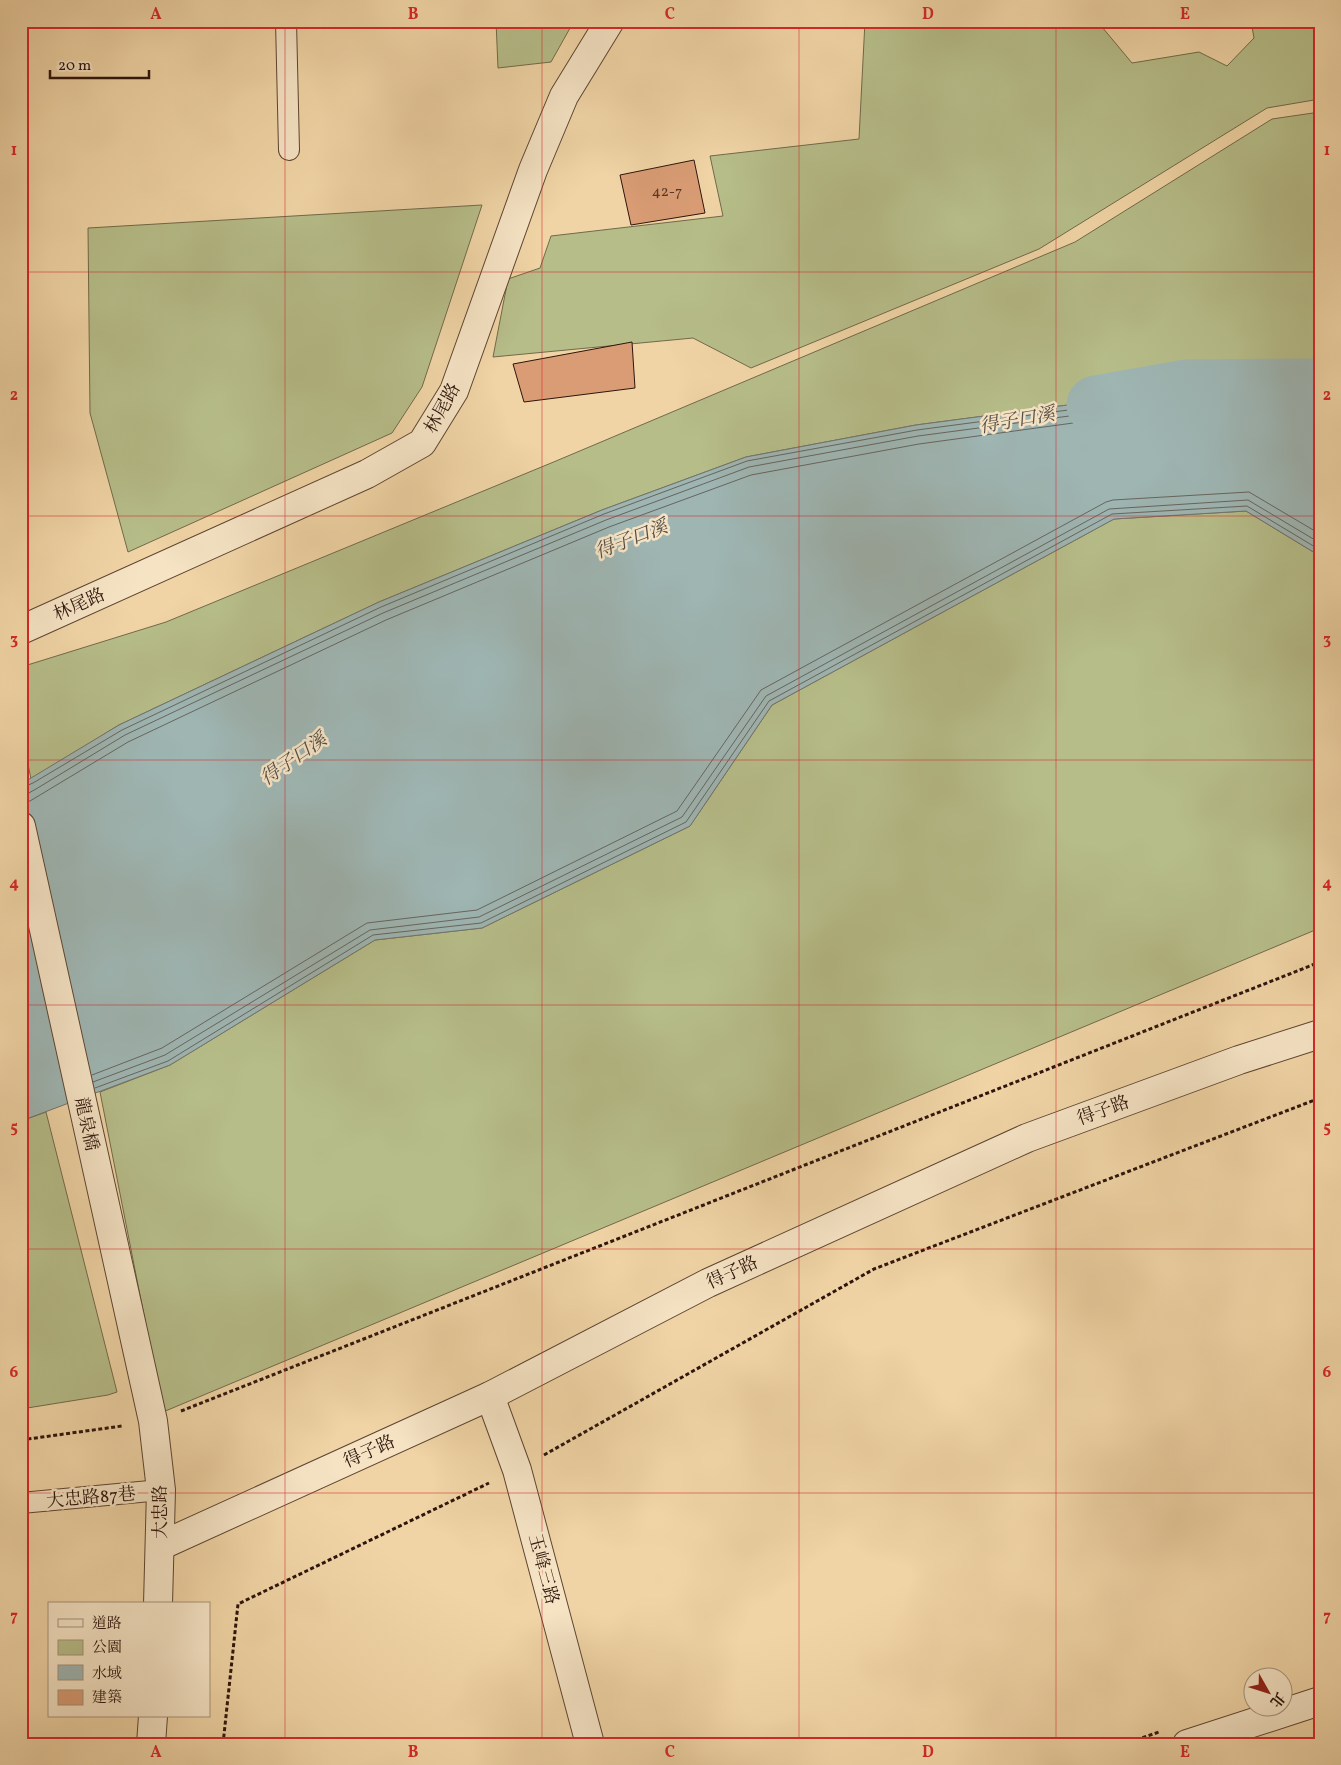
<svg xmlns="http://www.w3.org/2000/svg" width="1341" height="1765" viewBox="0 0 1341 1765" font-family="Vollkorn,'Noto Serif TC',serif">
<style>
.green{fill:#b6bd89;stroke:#72694a}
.water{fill:#9eb5b2;stroke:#717570}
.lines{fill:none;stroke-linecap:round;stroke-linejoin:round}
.shore{stroke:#66655f;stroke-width:1}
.river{stroke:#9eb5b2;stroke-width:59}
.building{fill:#d99c74;stroke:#2e150c}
.service-casing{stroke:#5e4532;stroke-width:22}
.minor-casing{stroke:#5e4532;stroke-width:30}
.tertiary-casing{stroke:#5e4532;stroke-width:30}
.path{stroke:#2e150c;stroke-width:3;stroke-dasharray:4 2.5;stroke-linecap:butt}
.service{stroke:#f5e3c4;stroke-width:20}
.minor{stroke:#f5e3c4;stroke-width:28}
.tertiary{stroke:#f5e3c4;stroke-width:28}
.grid{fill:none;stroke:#d62828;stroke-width:1;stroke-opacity:0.55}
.labels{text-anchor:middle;stroke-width:5;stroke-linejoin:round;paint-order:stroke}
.number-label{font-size:15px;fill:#593726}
.street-label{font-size:18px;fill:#2e150c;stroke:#f5e3c4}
.water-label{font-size:19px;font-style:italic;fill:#554d46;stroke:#f5e3c4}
.neatline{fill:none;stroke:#d62828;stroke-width:2}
.grid-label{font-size:16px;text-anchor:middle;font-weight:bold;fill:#d62828}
</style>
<rect width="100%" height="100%" fill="#f0d4a5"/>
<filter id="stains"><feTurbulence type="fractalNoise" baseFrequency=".004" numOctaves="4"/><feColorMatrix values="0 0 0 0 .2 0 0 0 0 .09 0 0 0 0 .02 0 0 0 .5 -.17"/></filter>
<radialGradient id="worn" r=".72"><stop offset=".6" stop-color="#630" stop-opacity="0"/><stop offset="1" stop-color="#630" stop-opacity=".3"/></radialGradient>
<g class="green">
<polygon points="496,21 574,21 551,62 498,68"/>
<polygon points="865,21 1097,21 1132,63 1199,52 1227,66 1254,38 1251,21 1320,21 1320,99 1267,108 1039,249 751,368 693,338 493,357 508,279 540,268 551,236 723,216 710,156 859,139"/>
<polygon points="1320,112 1320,395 1197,388 916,425 746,457 602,510 379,602 119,725 31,779 21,731 21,667 166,622 556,461 1075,242 1272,119"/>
<polygon points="482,205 422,387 392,433 128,552 90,413 88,228"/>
<polygon points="1246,511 1320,556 1320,928 163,1412 100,1092 170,1065 375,940 482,928 690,826 772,705 1114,519"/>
<polygon points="46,1112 117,1392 108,1395 21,1409 21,1121"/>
</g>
<polygon class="water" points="1197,388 1320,395 1320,556 1246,511 1114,519 772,705 690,826 482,928 375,940 170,1065 21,1121 21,784 119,725 379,602 602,510 746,457 916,425"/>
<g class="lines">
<g class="shore">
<polyline points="21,788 33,783 122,730 381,607 604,514 747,461 917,430 1197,393 1320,400"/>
<polyline points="21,795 27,794 36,789 125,735 383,613 606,520 749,467 918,436 1198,399 1320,406"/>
<polyline points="21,802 30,801 40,795 128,742 386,620 609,527 751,475 919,444 1198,406 1320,414"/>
<polyline points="92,1075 162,1048 367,923 477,910 677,811 761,690 1106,502 1113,500 1249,492 1320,534"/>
<polyline points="93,1082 165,1055 370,930 479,917 682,817 766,696 1109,509 1248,500 1320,543"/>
<polyline points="95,1088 168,1061 373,935 481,923 686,822 769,701 1112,514 1247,506 1320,550"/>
</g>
<polyline class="river" points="1096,405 1186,389 1320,388"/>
</g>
<g class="building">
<polygon points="694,160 705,213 631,225 620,175"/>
<polygon points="632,342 635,388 524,402 513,364"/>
</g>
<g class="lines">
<g class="service-casing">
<g id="service">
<polyline points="286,21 289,150"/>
<polyline points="21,1503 161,1490"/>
</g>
</g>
<g class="minor-casing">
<g id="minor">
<polyline points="490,1396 517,1470 590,1744"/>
<polyline points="160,1546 490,1396 708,1283 1027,1138 1239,1060 1320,1034"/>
<polyline points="1187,1744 1320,1701"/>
</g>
</g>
<g class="tertiary-casing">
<g id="tertiary">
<polyline points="21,630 367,474 422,443 454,391 533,170 564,96 610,21"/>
<polyline points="21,826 153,1421 161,1490 158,1604"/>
<polyline points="151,1744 153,1716"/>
</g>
</g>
<g class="path">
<polyline points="181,1411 1320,962"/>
<polyline points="21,1440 122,1426"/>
<polyline points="544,1455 874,1269 1320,1098"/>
<polyline points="223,1744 238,1604 489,1483"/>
<polyline points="1124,1744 1159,1732"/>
</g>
<use href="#service" class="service"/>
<use href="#minor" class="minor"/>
<use href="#tertiary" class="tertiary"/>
</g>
<path class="grid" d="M285,21V1744M542,21V1744M799,21V1744M1056,21V1744M21,272H1320M21,516H1320M21,760H1320M21,1005H1320M21,1249H1320M21,1493H1320"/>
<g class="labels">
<g class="number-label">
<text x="667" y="196">42-7</text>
</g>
<g class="street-label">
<text transform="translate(442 408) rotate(-61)" y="6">林尾路</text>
<text transform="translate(79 604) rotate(-24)" y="6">林尾路</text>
<text transform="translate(1103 1110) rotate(-20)" y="6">得子路</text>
<text transform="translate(87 1124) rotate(78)" y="6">龍泉橋</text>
<text transform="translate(732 1272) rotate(-25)" y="6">得子路</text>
<text transform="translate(369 1451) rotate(-24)" y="6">得子路</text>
<text transform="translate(91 1497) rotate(-5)" y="6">大忠路87巷</text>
<text transform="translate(160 1512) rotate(-90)" y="6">大忠路</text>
<text transform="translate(544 1569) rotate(75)" y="6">玉峰三路</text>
</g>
<g class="water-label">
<text transform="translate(1017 419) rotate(-10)" y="7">得子口溪</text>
<text transform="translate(631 538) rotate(-21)" y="7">得子口溪</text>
<text transform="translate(293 758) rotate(-35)" y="7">得子口溪</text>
</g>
</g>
<rect width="1341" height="1765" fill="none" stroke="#f0d4a5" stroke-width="55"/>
<rect x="48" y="1602" width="162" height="115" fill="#f5e3c4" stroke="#a5917a"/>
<rect x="58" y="1619" width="25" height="8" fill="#f5e3c4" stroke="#a5917a"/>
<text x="92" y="1628" font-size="15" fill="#2e150c">道路</text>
<rect x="58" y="1640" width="25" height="15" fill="#b6bd89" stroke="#a5917a"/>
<text x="92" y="1652" font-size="15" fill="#2e150c">公園</text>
<rect x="58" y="1665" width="25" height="15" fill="#9eb5b2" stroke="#a5917a"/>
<text x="92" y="1678" font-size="15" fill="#2e150c">水域</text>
<rect x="58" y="1690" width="25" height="15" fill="#d99c74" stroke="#a5917a"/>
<text x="92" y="1702" font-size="15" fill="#2e150c">建築</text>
<g transform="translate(1268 1692) rotate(129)"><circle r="24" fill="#f5e3c4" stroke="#a5917a"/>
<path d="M0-4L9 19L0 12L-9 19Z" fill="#8f2418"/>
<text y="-8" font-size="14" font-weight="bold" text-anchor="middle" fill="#2e150c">北</text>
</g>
<path d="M50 70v8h99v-8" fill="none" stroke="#2e150c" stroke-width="2.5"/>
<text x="58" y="70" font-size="15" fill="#2e150c" stroke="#f5e3c4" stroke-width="4" paint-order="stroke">20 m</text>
<rect x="28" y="28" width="1286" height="1710" class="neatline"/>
<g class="grid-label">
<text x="156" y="19">A</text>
<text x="413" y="19">B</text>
<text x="670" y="19">C</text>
<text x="928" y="19">D</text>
<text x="1185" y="19">E</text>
<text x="14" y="155">1</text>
<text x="1327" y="155">1</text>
<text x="14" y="400">2</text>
<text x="1327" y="400">2</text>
<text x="14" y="644">3</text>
<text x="1327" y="644">3</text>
<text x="14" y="888">4</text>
<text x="1327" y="888">4</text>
<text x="14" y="1132">5</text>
<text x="1327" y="1132">5</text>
<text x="14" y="1377">6</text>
<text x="1327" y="1377">6</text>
<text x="14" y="1621">7</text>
<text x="1327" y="1621">7</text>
<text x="156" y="1757">A</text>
<text x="413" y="1757">B</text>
<text x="670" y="1757">C</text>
<text x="928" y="1757">D</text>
<text x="1185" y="1757">E</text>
</g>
<rect width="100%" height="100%" filter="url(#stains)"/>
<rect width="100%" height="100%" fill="url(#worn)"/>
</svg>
